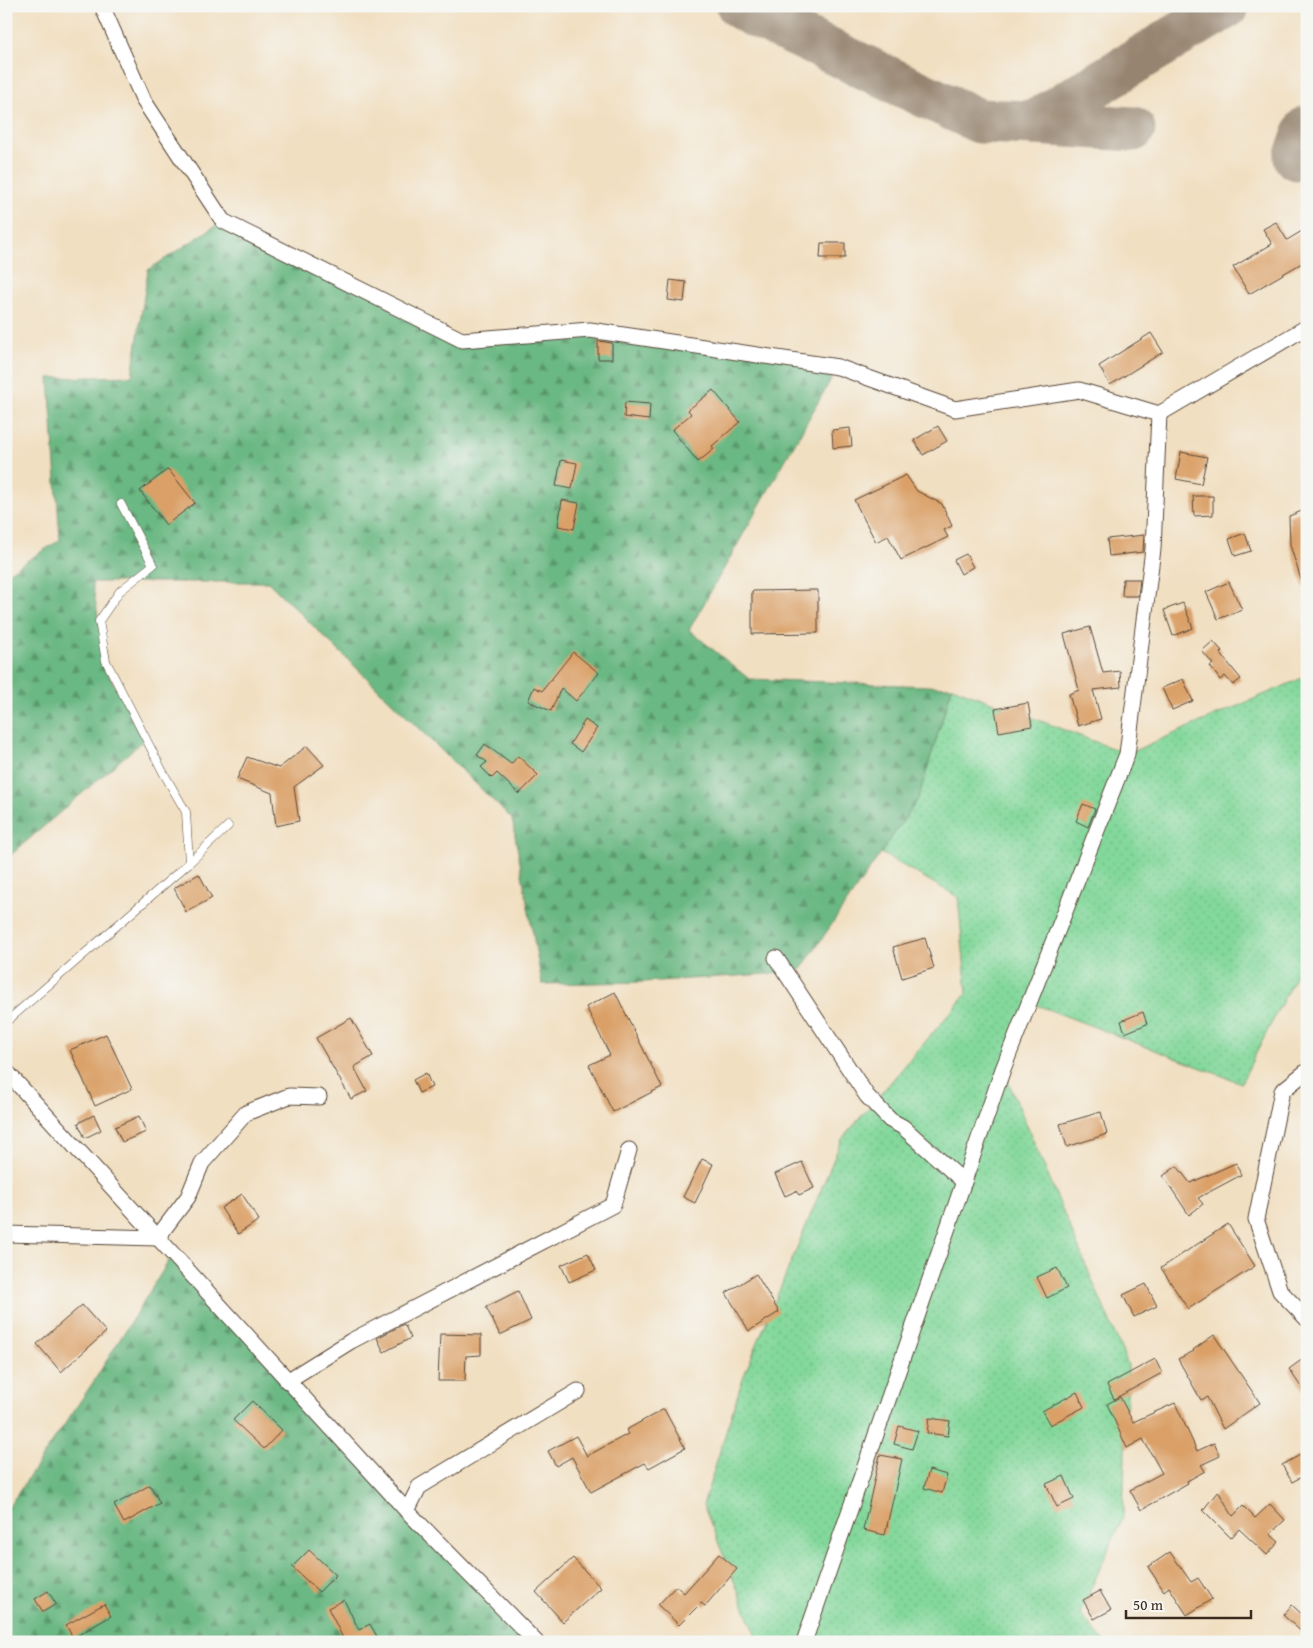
<svg xmlns="http://www.w3.org/2000/svg" width="1313" height="1648" viewBox="0 0 1313 1648" font-family="'Gentium Book Plus',serif">
<style>
.grass{fill:url(#grass-dots);stroke:#5f815c}
.forest{fill:url(#forest-firs);stroke:#527150}
.lines{fill:none;stroke-linecap:round;stroke-linejoin:round}
.taxiway{stroke:#968470;stroke-width:45}
.building{fill:#daa067}
.lane-casing{stroke:#564536;stroke-width:9}
.street-casing{stroke:#564536;stroke-width:17}
.lane{stroke:#fff;stroke-width:8}
.street{stroke:#fff;stroke-width:15}
</style>
<defs>
<pattern id="grass-dots" width="8" height="8" patternUnits="userSpaceOnUse" patternTransform="scale(1.25)"><rect width="8" height="8" fill="#83d89b"/><path d="M2 2h.1M6 6h.1" fill="none" stroke="#72ba85" stroke-width="1.8" stroke-linecap="round"/></pattern>
<pattern id="forest-firs" width="22" height="20" patternUnits="userSpaceOnUse" patternTransform="scale(1.25)"><rect width="22" height="20" fill="#6ab883"/><path d="M5 1l3.5 6h-7zM16 11l3.5 6h-7z" fill="#58966b"/></pattern>
</defs>
<rect width="100%" height="100%" fill="#f6f6f2"/>
<filter id="ink" filterUnits="userSpaceOnUse"><feTurbulence type="fractalNoise" baseFrequency=".02" numOctaves="2"/><feDisplacementMap in="SourceGraphic" scale="10" xChannelSelector="R" yChannelSelector="G"/><feConvolveMatrix kernelMatrix="1 2 1 2 8 2 1 2 1" color-interpolation-filters="sRGB"/></filter>
<filter id="wash" filterUnits="userSpaceOnUse"><feTurbulence type="fractalNoise" baseFrequency=".0096" numOctaves="4" result="noise"/><feDisplacementMap in="SourceGraphic" scale="20" xChannelSelector="R" yChannelSelector="G"/><feGaussianBlur stdDeviation="1.12" result="paint"/><feColorMatrix in="noise" values="0 0 0 0 0 0 0 0 0 0 0 0 0 0 0 0 0 1.4 0 .05"/><feComposite in="paint" operator="in"/></filter>
<g filter="url(#wash)">
<rect width="100%" height="100%" fill="#f1dfc1"/>
<polygon class="grass" points="1307,676 1307,953 1241,1083 1029,1002 1003,1069 1128,1365 1123,1517 1080,1613 1104,1642 759,1642 703,1505 743,1378 842,1139 967,993 958,897 881,853 918,799 952,687 1127,754"/>
<g class="forest">
<polygon points="223,221 462,340 590,330 838,367 689,630 749,679 952,687 918,799 799,972 643,982 542,984 512,819 268,582 92,582 108,674 146,738 6,859 6,574 60,540 49,378 132,376 148,270"/>
<polygon points="173,1254 536,1642 6,1642 6,1508 8,1508 94,1381"/>
</g>
<g class="lines">
<g class="taxiway">
<polyline points="739,6 752,14 979,121 1033,123 1227,6"/>
<polyline points="1033,123 1133,129"/>
<polyline points="1296,158 1307,128"/>
</g>
</g>
<g id="blocks">
<g class="building">
<polygon points="1276,222 1287,240 1307,228 1307,260 1249,294 1233,267 1272,244 1263,229"/>
<polygon points="821,243 845,243 845,258 820,258"/>
<polygon points="670,280 686,282 684,302 668,300"/>
<polygon points="1151,333 1163,352 1110,385 1099,366"/>
<polygon points="598,341 612,343 612,359 598,359"/>
<polygon points="713,390 740,422 712,446 714,449 698,462 672,430 691,414 688,410"/>
<polygon points="625,402 650,404 649,420 624,417"/>
<polygon points="938,426 947,441 923,455 914,440"/>
<polygon points="850,428 852,446 833,448 832,430"/>
<polygon points="1181,452 1207,457 1201,484 1176,479"/>
<polygon points="561,460 577,463 572,489 556,486"/>
<polygon points="168,469 195,503 166,525 140,491"/>
<polygon points="906,475 917,491 942,504 952,526 944,530 948,537 901,560 888,536 876,542 854,500"/>
<polygon points="1193,496 1213,496 1213,515 1194,516"/>
<polygon points="562,500 579,503 574,529 558,526"/>
<polygon points="1307,509 1307,589 1304,589 1290,545 1289,516"/>
<polygon points="1245,533 1251,551 1235,556 1229,539"/>
<polygon points="1144,535 1143,552 1109,556 1107,539"/>
<polygon points="966,554 973,567 961,574 954,560"/>
<polygon points="1123,579 1140,579 1138,596 1122,596"/>
<polygon points="1229,582 1242,610 1218,619 1206,592"/>
<polygon points="818,590 818,633 752,634 752,591"/>
<polygon points="1183,603 1193,628 1173,636 1164,610"/>
<polygon points="1090,627 1103,673 1120,671 1121,687 1093,690 1101,719 1078,726 1069,694 1079,690 1064,634"/>
<polygon points="1213,641 1222,651 1220,653 1241,679 1233,685 1225,676 1220,680 1210,666 1213,664 1202,651"/>
<polygon points="573,652 599,673 576,701 561,688 551,711 528,701 534,687 542,691"/>
<polygon points="1183,679 1193,701 1172,710 1162,688"/>
<polygon points="1028,703 1032,726 999,732 995,709"/>
<polygon points="585,720 597,728 581,752 570,744"/>
<polygon points="485,744 511,764 518,756 538,775 519,794 497,773 492,778 481,767 487,762 477,755"/>
<polygon points="307,746 324,765 294,787 299,821 276,826 272,793 237,779 247,757 279,768"/>
<polygon points="1083,804 1095,809 1088,827 1076,821"/>
<polygon points="199,874 212,898 186,912 174,888"/>
<polygon points="925,938 934,968 902,978 893,947"/>
<polygon points="615,992 662,1087 613,1112 589,1065 610,1055 586,1007"/>
<polygon points="1143,1012 1147,1024 1125,1033 1121,1021"/>
<polygon points="351,1018 373,1056 354,1067 367,1091 351,1099 316,1038"/>
<polygon points="106,1034 132,1089 95,1106 70,1050"/>
<polygon points="426,1073 432,1087 419,1093 413,1080"/>
<polygon points="1101,1112 1107,1134 1067,1147 1060,1124"/>
<polygon points="94,1115 101,1130 85,1138 78,1123"/>
<polygon points="139,1116 146,1132 122,1142 115,1127"/>
<polygon points="702,1159 713,1164 695,1203 683,1197"/>
<polygon points="802,1162 814,1188 799,1195 796,1191 785,1196 775,1174"/>
<polygon points="1236,1163 1241,1175 1198,1198 1203,1204 1189,1215 1163,1176 1177,1166 1190,1183"/>
<polygon points="242,1194 259,1220 238,1234 221,1208"/>
<polygon points="1228,1224 1255,1266 1188,1309 1161,1268"/>
<polygon points="588,1253 596,1270 569,1282 561,1265"/>
<polygon points="1057,1268 1067,1288 1047,1298 1037,1277"/>
<polygon points="756,1274 779,1312 749,1331 726,1293"/>
<polygon points="1146,1284 1157,1306 1134,1317 1123,1295"/>
<polygon points="518,1291 531,1320 500,1335 486,1307"/>
<polygon points="82,1305 106,1332 61,1372 37,1344"/>
<polygon points="404,1324 411,1338 384,1352 377,1338"/>
<polygon points="440,1334 481,1335 481,1355 466,1356 465,1381 438,1381"/>
<polygon points="1214,1335 1260,1403 1223,1429 1207,1397 1201,1400 1178,1359 1194,1351 1193,1350"/>
<polygon points="1307,1356 1307,1396 1289,1369"/>
<polygon points="1155,1359 1162,1373 1114,1399 1107,1385"/>
<polygon points="1077,1392 1084,1407 1050,1425 1042,1411"/>
<polygon points="1120,1397 1133,1422 1175,1403 1197,1451 1214,1443 1220,1456 1201,1465 1205,1471 1187,1481 1188,1483 1141,1510 1130,1490 1162,1473 1143,1439 1127,1448 1107,1404"/>
<polygon points="252,1401 282,1430 264,1449 233,1420"/>
<polygon points="664,1409 685,1448 649,1468 645,1463 591,1492 572,1457 556,1466 548,1451 576,1436 587,1456 628,1434 626,1430"/>
<polygon points="929,1418 950,1421 948,1436 927,1433"/>
<polygon points="899,1426 918,1431 912,1449 894,1444"/>
<polygon points="1307,1451 1307,1474 1292,1482 1282,1465"/>
<polygon points="880,1455 902,1459 885,1535 863,1530"/>
<polygon points="929,1470 947,1475 942,1493 924,1488"/>
<polygon points="1064,1476 1074,1499 1057,1507 1046,1484"/>
<polygon points="150,1485 160,1503 124,1523 114,1505"/>
<polygon points="1218,1491 1233,1516 1243,1506 1255,1518 1270,1504 1285,1520 1270,1534 1279,1542 1267,1555 1239,1529 1231,1538 1203,1510"/>
<polygon points="309,1550 336,1575 319,1592 292,1567"/>
<polygon points="1170,1552 1191,1582 1198,1578 1212,1599 1187,1615 1169,1587 1164,1591 1148,1567"/>
<polygon points="719,1554 737,1569 705,1606 701,1603 679,1625 658,1605 676,1586 684,1593"/>
<polygon points="573,1558 601,1588 563,1622 536,1592"/>
<polygon points="48,1591 56,1604 43,1612 35,1599"/>
<polygon points="1100,1591 1111,1610 1094,1619 1083,1600"/>
<polygon points="344,1600 359,1630 370,1624 380,1642 336,1642 343,1638 328,1608"/>
<polygon points="104,1604 111,1616 73,1638 66,1625"/>
<polygon points="1292,1605 1307,1619 1307,1637 1283,1615"/>
</g>
</g>
</g>
<g filter="url(#ink)">
<use href="#blocks" fill-opacity="0" stroke="#564536" stroke-width="1"/>
<g class="lines">
<g class="lane-casing">
<g id="lane">
<polyline points="121,504 153,565 120,591 99,621 106,661 163,772 186,812 189,863"/>
<polyline points="6,1022 189,863 228,826"/>
</g>
</g>
<g class="street-casing">
<g id="street">
<polyline points="102,6 144,101 223,221 462,340 590,330 838,367 955,409 1079,390 1159,414"/>
<polyline points="776,958 867,1096 890,1120 903,1127 964,1182"/>
<polyline points="6,1071 407,1511 536,1642"/>
<polyline points="1307,1071 1282,1091 1256,1219 1280,1291 1307,1319"/>
<polyline points="6,1234 157,1238 188,1197 202,1163 246,1113 289,1096 319,1097"/>
<polyline points="287,1381 351,1341 613,1205 629,1150"/>
<polyline points="407,1511 419,1487 578,1391"/>
<polyline points="804,1642 1003,1069 1127,754 1153,549 1159,414 1307,327"/>
</g>
</g>
<use href="#lane" class="lane"/>
<use href="#street" class="street"/>
</g>
</g>
<rect width="1313" height="1648" fill="none" stroke="#f6f6f2" stroke-width="25"/>
<path d="M1126 1610v8h125v-8" fill="none" stroke="#3b2a1e" stroke-width="2.5"/>
<text x="1133" y="1610" font-size="15" fill="#3b2a1e" stroke="#f6f6f2" stroke-width="4" paint-order="stroke">50 m</text>
</svg>
